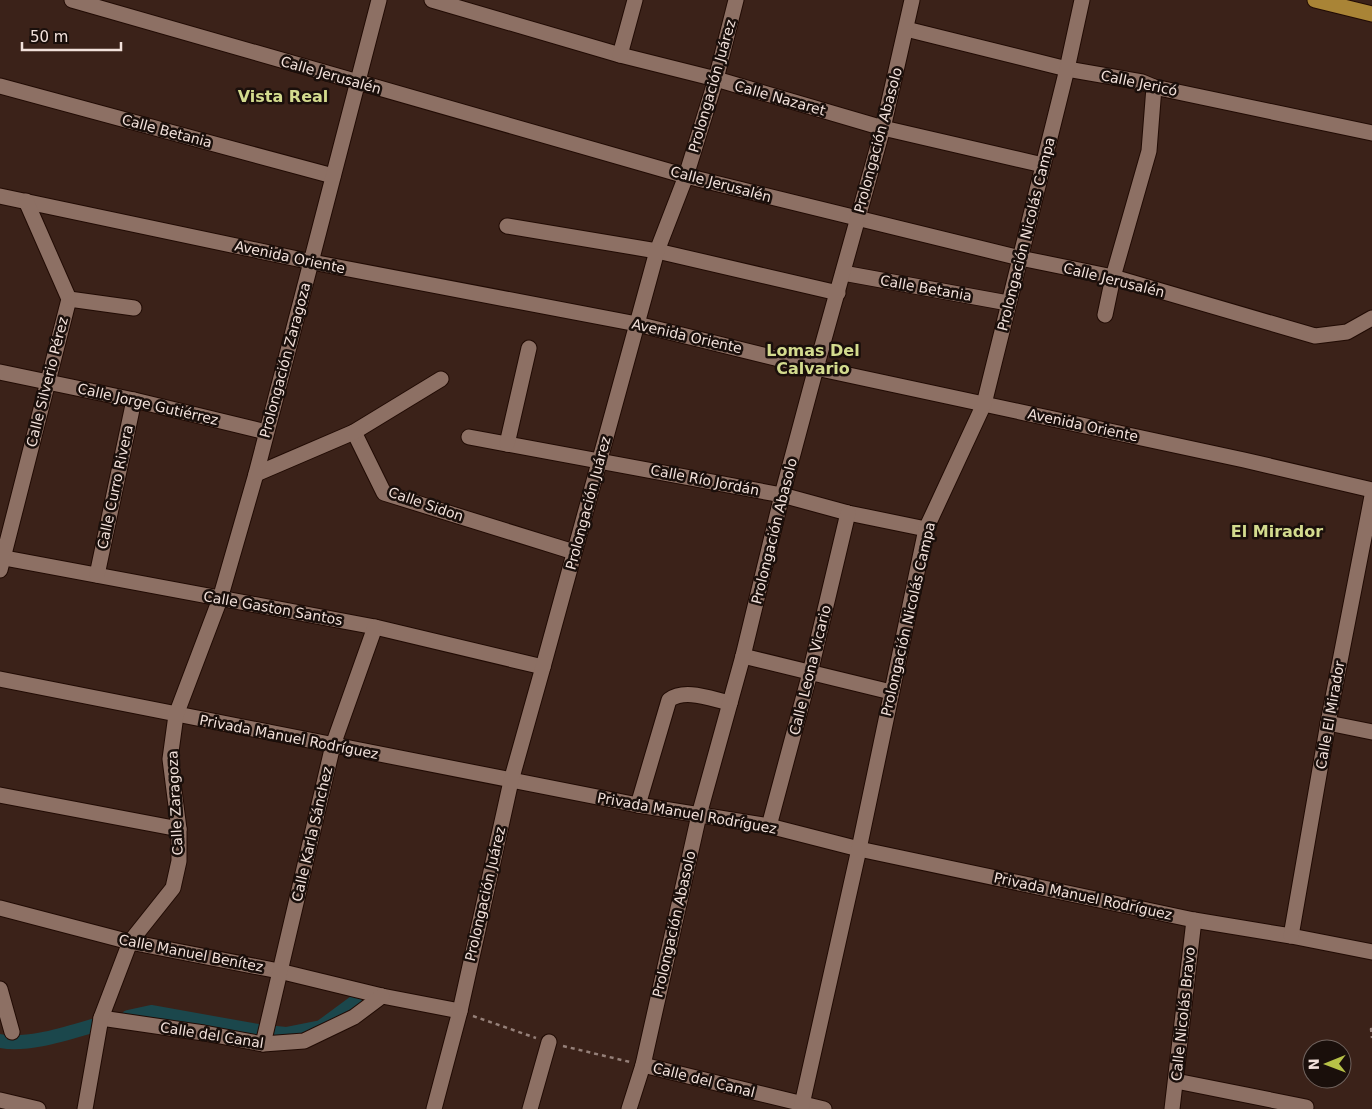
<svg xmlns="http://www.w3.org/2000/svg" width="1372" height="1109" viewBox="0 0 1372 1109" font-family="'DejaVu Sans',sans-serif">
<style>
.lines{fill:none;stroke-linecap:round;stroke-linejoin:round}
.canal{stroke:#1b474c;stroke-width:14}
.minor-casing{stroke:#210b04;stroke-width:17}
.primary-casing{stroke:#210b04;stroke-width:17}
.path{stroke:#958079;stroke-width:2.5;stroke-dasharray:4 4;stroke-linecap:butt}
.minor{stroke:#8d7064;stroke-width:15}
.primary{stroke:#a98436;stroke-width:15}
.labels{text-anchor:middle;stroke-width:5;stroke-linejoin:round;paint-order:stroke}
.street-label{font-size:14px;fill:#f2e1db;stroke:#1a0f0b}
.quarter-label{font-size:16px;font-weight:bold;fill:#d3db8e;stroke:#1a0f0b}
</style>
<rect width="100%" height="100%" fill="#3b2219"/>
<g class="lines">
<g class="canal">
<polyline points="128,1017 151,1012 258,1031"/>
<polyline points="276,1033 286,1034 321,1027 355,1002"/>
<path d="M0,1041C30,1047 73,1031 103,1023"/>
</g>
<g class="minor-casing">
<g id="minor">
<polyline points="72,0 686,176 1020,258 1113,277 1315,336 1347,332 1372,318"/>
<polyline points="432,0 620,55 716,79 883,128 1043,165"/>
<polyline points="906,29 1067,69 1142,82 1154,87 1372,133"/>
<polyline points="620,55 635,0"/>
<polyline points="0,86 333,176"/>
<polyline points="0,196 312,262 637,324 816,368 1244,460 1372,490"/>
<polyline points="507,226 657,251 838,293"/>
<polyline points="843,273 1008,303"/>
<polyline points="69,299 134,308"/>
<polyline points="1105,315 1113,277 1149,151 1154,87"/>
<polyline points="0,372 134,400 266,432"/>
<polyline points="354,432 384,493 574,552"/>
<polyline points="469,437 782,495 848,513 926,529"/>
<polyline points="507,444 529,348"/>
<polyline points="256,474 354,432 441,379"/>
<polyline points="0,557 375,627 543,667"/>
<polyline points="0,570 69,299 26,201"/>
<polyline points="97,575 134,400"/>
<polyline points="743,656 891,692"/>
<polyline points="0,679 638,805 769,826 859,849 1194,920 1291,936 1372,952"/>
<polyline points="1328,723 1372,732"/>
<polyline points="0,795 179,829"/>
<path d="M638,805L669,700C685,688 711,699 730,703"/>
<polyline points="769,826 810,673 848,513"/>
<polyline points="0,908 130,942 279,971 382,996 460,1011"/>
<polyline points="1291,936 1328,723 1372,496"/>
<polyline points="0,989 12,1032"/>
<polyline points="101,1018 204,1033 263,1044 304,1041 354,1017 382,996"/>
<polyline points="263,1044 333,745 375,627"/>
<polyline points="643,1065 824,1109"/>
<polyline points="1176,1081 1306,1107"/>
<polyline points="0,1100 38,1109"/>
<polyline points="85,1109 101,1018 130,942 173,888 179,861 179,829 170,759 176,715 220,599 256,474 379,0"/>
<polyline points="434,1109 460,1011 511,781 543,667 657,251 686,176 716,79 736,0"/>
<polyline points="530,1109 549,1042"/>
<polyline points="629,1109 643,1065 699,815 743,656 782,495 816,368 883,128 912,0"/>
<polyline points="801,1109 859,849 926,529 984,404 1067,69 1082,0"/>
<polyline points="1172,1109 1194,920"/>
</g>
</g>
<g class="primary-casing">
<polyline id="primary" points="1315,0 1372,14"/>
</g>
<g class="path">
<polyline points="473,1016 536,1038"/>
<polyline points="1372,1029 1371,1029 1372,1038"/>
<polyline points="563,1046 630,1062"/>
</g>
<use href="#minor" class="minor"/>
<use href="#primary" class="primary"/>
</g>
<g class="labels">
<g class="street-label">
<text transform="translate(331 75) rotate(16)" y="5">Calle Jerusalén</text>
<text transform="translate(1139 83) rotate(12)" y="5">Calle Jericó</text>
<text transform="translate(712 86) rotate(-74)" y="5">Prolongación Juárez</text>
<text transform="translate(780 98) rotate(16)" y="5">Calle Nazaret</text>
<text transform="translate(167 131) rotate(15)" y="5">Calle Betania</text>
<text transform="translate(878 140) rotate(-75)" y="5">Prolongación Abasolo</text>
<text transform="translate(721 184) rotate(15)" y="5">Calle Jerusalén</text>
<text transform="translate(1026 234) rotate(-76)" y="5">Prolongación Nicolás Campa</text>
<text transform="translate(290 257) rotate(12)" y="5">Avenida Oriente</text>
<text transform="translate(1114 280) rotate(14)" y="5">Calle Jerusalén</text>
<text transform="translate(926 288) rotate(10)" y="5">Calle Betania</text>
<text transform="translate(687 336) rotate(13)" y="5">Avenida Oriente</text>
<text transform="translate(285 360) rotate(-75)" y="5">Prolongación Zaragoza</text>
<text transform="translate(47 382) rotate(-76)" y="5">Calle Silverio Pérez</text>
<text transform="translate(148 404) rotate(13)" y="5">Calle Jorge Gutiérrez</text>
<text transform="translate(1083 425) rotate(12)" y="5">Avenida Oriente</text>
<text transform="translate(705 480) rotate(11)" y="5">Calle Río Jordán</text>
<text transform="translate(115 487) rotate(-78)" y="5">Calle Curro Rivera</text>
<text transform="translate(588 503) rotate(-75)" y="5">Prolongación Juárez</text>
<text transform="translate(426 504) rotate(19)" y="5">Calle Sidon</text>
<text transform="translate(774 531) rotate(-76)" y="5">Prolongación Abasolo</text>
<text transform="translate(273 608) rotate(10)" y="5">Calle Gaston Santos</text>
<text transform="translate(908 619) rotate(-77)" y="5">Prolongación Nicolás Campa</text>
<text transform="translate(810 670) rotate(-76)" y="5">Calle Leona Vicario</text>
<text transform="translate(1330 715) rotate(-80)" y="5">Calle El Mirador</text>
<text transform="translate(289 737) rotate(11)" y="5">Privada Manuel Rodríguez</text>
<text transform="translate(175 803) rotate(-93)" y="5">Calle Zaragoza</text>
<text transform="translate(687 813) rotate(10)" y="5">Privada Manuel Rodríguez</text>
<text transform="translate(312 834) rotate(-77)" y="5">Calle Karla Sánchez</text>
<text transform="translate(485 894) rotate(-77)" y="5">Prolongación Juárez</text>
<text transform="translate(1083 896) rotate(12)" y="5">Privada Manuel Rodríguez</text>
<text transform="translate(674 924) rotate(-77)" y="5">Prolongación Abasolo</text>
<text transform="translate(191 953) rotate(11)" y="5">Calle Manuel Benítez</text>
<text transform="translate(1183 1014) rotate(-84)" y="5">Calle Nicolás Bravo</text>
<text transform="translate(212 1035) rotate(9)" y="5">Calle del Canal</text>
<text transform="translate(704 1080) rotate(14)" y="5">Calle del Canal</text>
</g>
<g class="quarter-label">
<text x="283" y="102">Vista Real</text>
<text x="813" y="356">Lomas Del<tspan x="813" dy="18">Calvario</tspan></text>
<text x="1277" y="537">El Mirador</text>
</g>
</g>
<g transform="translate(1327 1064) rotate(269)"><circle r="24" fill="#1a0f0b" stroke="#70635e"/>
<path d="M0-4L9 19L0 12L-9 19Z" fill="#b7c147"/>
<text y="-8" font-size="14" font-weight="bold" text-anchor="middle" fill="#f2e1db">N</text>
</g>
<path d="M22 42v8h99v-8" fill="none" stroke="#f2e1db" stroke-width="2.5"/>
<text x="30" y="42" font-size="15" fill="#f2e1db" stroke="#1a0f0b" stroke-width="4" paint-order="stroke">50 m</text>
</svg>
